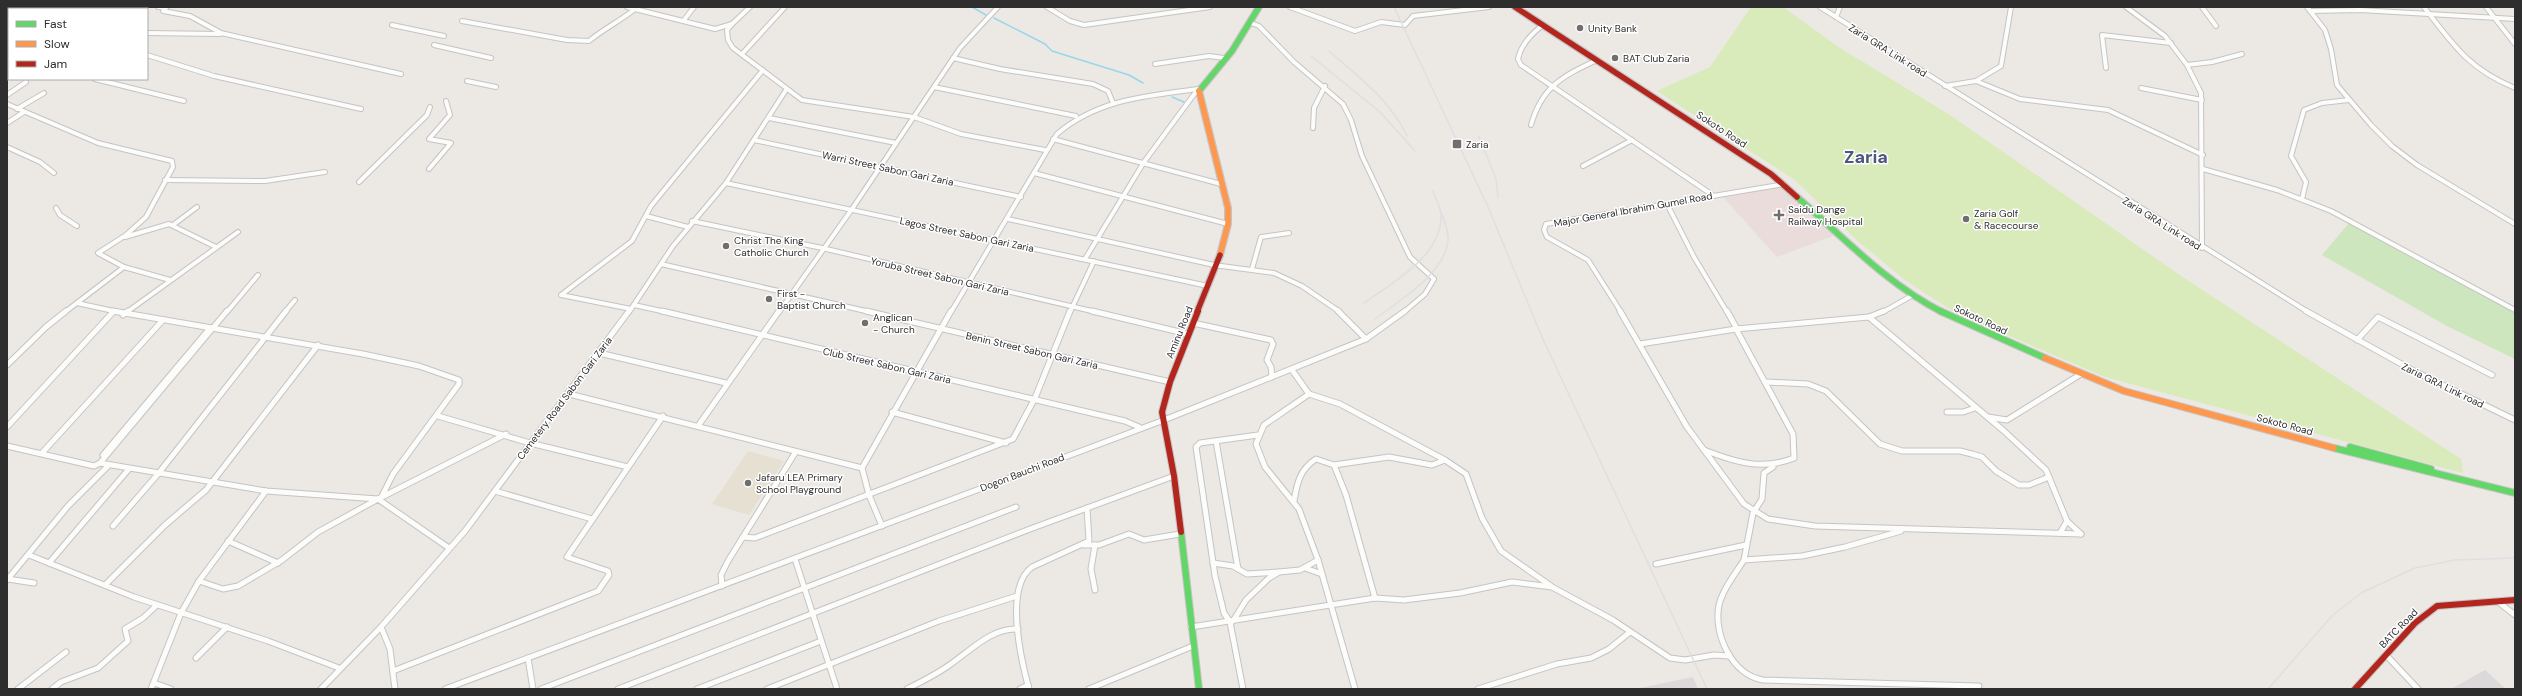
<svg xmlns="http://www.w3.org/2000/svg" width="2522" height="696" viewBox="0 0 2522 696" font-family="'DM Sans',sans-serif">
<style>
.industrial{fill:#dcd9db}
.education{fill:#e6e0d3}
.medical{fill:#e9dcdb}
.green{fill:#cee6be}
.pitch{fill:#d9eabb}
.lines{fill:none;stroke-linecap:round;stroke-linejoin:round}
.stream{stroke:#99d6ec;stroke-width:1.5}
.street-far1-casing{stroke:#c5c4c5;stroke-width:6}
.street-casing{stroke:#c5c4c5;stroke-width:7}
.fast-far1-casing{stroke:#c5c4c5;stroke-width:8}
.fast-casing{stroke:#c5c4c5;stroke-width:8}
.slow-far1-casing{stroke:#c5c4c5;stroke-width:8}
.slow-casing{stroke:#c5c4c5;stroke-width:8}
.jam-far1-casing{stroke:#c5c4c5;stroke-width:8}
.jam-casing{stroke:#c5c4c5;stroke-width:8}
.street-far1{stroke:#fcfcfb;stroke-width:4}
.street{stroke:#fcfcfb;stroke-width:5}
.fast-far1{stroke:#63d668;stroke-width:5.5}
.fast{stroke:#63d668;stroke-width:6}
.slow-far1{stroke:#ff974d;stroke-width:5.5}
.slow{stroke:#ff974d;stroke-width:6}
.jam-far1{stroke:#b3261e;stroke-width:5.5}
.jam{stroke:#b3261e;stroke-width:6}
.rail{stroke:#dfdfe1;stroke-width:1.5}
.poi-dot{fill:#706f6e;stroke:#fff;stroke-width:1.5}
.labels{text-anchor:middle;stroke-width:3;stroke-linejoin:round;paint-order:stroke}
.poi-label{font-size:10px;fill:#2e2e2e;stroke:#fff;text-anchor:start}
.street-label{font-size:10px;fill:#2e2e2e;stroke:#fff}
.town-label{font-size:18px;font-weight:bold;fill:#4d5680;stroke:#fff}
</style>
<rect width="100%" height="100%" fill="#ece8e4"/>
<g class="industrial">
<polygon points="2485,670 2506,689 2451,689"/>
<polygon points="1693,677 1698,689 1635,689"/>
</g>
<polygon class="education" points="748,451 784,461 749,515 712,504"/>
<polygon class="medical" points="1780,186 1838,234 1777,257 1723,197"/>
<polygon class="green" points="2349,223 2515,313 2515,359 2447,326 2322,255"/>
<polygon class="pitch" points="1751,7 1783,7 1840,48 1950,115 2184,278 2461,459 2463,473 2105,377 1956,313 1908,282 1860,243 1795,180 1657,91 1710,67"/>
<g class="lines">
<g class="stream">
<polyline points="972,7 986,15"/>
<polyline points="994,18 1045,44 1052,51 1129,75 1143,83"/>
<polyline points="1172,97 1184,102"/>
</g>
<g class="street-far1-casing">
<g id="street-far1">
<polyline points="158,7 166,8"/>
<polyline points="627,7 715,29 732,24 750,7"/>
<polyline points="1047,7 1070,21 1084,25 1210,7"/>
<polyline points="1290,7 1355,31 1381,22 1405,25 1413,16 1489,7"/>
<polyline points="1820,7 2308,312"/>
<polyline points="2126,7 2165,36 2187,65 2201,93 2202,248"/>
<polyline points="2202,7 2216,26"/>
<polyline points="2307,7 2325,30 2331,49 2337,85 2371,125 2392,146 2417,165 2515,224"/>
<path d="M2424,7C2453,45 2469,69 2515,88"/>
<polyline points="2486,7 2515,44"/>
<polyline points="24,9 25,7"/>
<polyline points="110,9 112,7"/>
<polyline points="163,11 190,16 221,33 401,74"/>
<polyline points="2310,11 2360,10 2515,19"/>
<polyline points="7,13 9,12"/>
<polyline points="1836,17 1840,7"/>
<polyline points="684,20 694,7"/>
<path d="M462,21L567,40L589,41C605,28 620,21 635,9"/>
<polyline points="1251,23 1259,26 1294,62 1343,104 1351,120 1362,156 1410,257 1434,279 1425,294 1404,312"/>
<polyline points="732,24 727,30 728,40 733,48 802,100 914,117 961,134 1045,150"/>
<polyline points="7,25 9,24"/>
<polyline points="392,25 444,36"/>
<path d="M1543,25C1531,34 1521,44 1518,59L1521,65L1714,196"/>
<polyline points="147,33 220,34"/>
<polyline points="434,45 491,58"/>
<polyline points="7,51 9,41"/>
<polyline points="742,54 785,7"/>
<polyline points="147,55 214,76 361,109"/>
<polyline points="953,58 1000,69 1093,84 1108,91 1113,103"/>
<polyline points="1155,64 1209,56 1224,58"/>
<polyline points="2187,65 2212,62 2242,54"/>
<polyline points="2106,68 2102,35 2171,43"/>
<polyline points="95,79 184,101"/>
<polyline points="467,81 496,87"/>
<polyline points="1976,81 2001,66 2011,7"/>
<polyline points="1945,86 1976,81 2020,99 2108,110 2203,155"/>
<polyline points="934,87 1076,116"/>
<polyline points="2141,88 2202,100"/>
<polyline points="7,95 26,82"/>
<polyline points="7,104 98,143 172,161 173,167 146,217 126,235 98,253 124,267 170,280"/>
<polyline points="17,109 44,93"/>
<polyline points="769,118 896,143"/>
<polyline points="7,123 24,112"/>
<path d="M1531,125C1542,86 1563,76 1597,60"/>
<polyline points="1313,128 1314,108 1325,86"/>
<polyline points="1053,139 1221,184"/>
<polyline points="754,140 1021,197"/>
<polyline points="7,147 40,162 54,173"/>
<polyline points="1583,166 1632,140"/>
<polyline points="429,169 451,143 429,139 450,115 446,101"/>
<polyline points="2203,169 2277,190 2331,211 2515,310"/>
<polyline points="1034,173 1228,224"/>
<polyline points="165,180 265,181 325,172"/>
<polyline points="359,182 427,115 430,107"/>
<polyline points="726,183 1208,286"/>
<polyline points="2302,199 2306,182 2291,156 2304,110 2322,103 2349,100"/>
<polyline points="1667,204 1694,257 1727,312"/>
<polyline points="56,208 60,215 77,226"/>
<polyline points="646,216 688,227"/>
<polyline points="1008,219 1214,265 1274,273 1302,286 1340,312"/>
<polyline points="692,221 822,248 1096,312"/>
<polyline points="173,225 197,207"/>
<polyline points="125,237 169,224 216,247"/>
<polyline points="1085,259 1144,162 1198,89"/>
<polyline points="661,264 870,312"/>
<polyline points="1252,269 1261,237 1289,233"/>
<polyline points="77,303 118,312"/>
<polyline points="634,305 666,312"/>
<polyline points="631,309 561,295 632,241 651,206 763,70"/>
<polyline points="65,312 124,267"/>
<polyline points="127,312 238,232"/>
<polyline points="227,312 258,275"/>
<polyline points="285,312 295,300"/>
<polyline points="629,312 673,246 726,183 786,90"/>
<polyline points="779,312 852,209 960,48 998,7"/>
<path d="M951,312L1057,134C1098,99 1147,96 1198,89"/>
<polyline points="1070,312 1094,261"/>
<polyline points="1621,312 1588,260 1547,237 1544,230 1546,224 1784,184"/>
<polyline points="1883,312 1913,295"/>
</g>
</g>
<g class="street-casing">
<g id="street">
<polyline points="113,311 363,354 419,366 459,380 459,384 393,474 382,496"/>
<polyline points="662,311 1125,421 1139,427"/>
<polyline points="866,311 1170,382"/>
<polyline points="1092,311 1188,334"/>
<polyline points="1620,311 1687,427 1744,504 1768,519 1815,526 2081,534"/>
<polyline points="1727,311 1737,329"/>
<polyline points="2306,311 2414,371 2515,420"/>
<polyline points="123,315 128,311"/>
<polyline points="1869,317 2004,431 2046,470 2067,521 2081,534"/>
<polyline points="1193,323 1271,340 1273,344 1267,360 1271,367 1272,377"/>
<polyline points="1366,339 1405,311"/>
<polyline points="2357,340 2378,317 2492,375"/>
<polyline points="1640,344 1736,329 1869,317 1884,311"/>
<polyline points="599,353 726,383"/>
<polyline points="7,365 46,327 66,311"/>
<polyline points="1292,370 1309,394 1264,425 1256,444 1265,467 1299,509 1318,560 1355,689"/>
<polyline points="1767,382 1808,384 1826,391 1880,444 1902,451 1960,451 1972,454 1982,457 1996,471 2019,485 2029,485 2049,477"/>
<polyline points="569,394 862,468"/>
<polyline points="1309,394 1340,404 1445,460"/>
<polyline points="892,412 1006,443"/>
<polyline points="1947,412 1963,412 1975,408"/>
<polyline points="438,416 530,443 628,467"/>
<polyline points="1988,417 2007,420 2081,374"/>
<polyline points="698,426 779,311"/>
<polyline points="7,427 113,312"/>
<polyline points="1216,441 1238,569"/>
<polyline points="7,446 94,466 100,463 266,491 378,499 506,434"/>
<path d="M1704,450C1735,462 1762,471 1794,458L1793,434L1736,329"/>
<polyline points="42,453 162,321"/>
<polyline points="103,455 210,328"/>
<polyline points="100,463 227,311"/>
<polyline points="1334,465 1389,457 1432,465 1445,460 1466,474 1482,518 1501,551 1551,586"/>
<polyline points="495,491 592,519"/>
<path d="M1294,501C1297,483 1300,469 1316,459L1334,465L1346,495L1375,598"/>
<polyline points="113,526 158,474 286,311"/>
<polyline points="882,526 869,495 862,468 951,311"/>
<path d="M1901,531L1845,547L1802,556L1744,560C1735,574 1723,589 1719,605C1713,634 1732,675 1763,680L1979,686"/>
<polyline points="2060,533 2067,521"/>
<polyline points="743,537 755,538 1013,439 1035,398 1070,311"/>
<polyline points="228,541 278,563"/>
<polyline points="1084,545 1099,545 1129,534 1144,540 1180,534"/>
<polyline points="1095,545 1091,569 1095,590"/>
<polyline points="29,555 134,597 268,641 339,668"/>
<polyline points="795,559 837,689"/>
<polyline points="1744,560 1753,513 1762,499 1764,473 1773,467"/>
<polyline points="49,563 128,470"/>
<polyline points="1213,563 1233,566 1247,574 1278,572"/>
<polyline points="1656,564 1746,545"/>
<polyline points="1305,568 1322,574"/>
<polyline points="8,579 34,583"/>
<polyline points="7,580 68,506 109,465"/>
<polyline points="199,581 223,589 238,586 282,560 318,532 378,499 449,548"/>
<polyline points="105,585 165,525 206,490 318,345"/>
<polyline points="722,586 721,575 728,561 795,453"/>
<polyline points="2497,601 2515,615"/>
<polyline points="1233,621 1246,600 1269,578 1279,572 1300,570 1318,560"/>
<polyline points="381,627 390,649 395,689"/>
<polyline points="1191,627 1375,598 1404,600 1460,593 1512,582 1552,587 1613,620 1670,658 1685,660 1714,655 1729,656"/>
<polyline points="2386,655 2418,689"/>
<polyline points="196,658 227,627"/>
<polyline points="528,658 533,689"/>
<polyline points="393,671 598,591 609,575 608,571 567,557 663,416"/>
<polyline points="154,683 171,689"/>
<polyline points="18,689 66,652"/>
<polyline points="52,689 61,682 98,668 128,641 125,629 143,618 157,605"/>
<polyline points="151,689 181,613 199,581 266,491"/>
<polyline points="321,689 381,627 465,531 629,311"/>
<polyline points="445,689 1164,420 1366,339 1338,311"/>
<polyline points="541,689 1016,507"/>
<polyline points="618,689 1030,529 1174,476"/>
<polyline points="697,689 821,641"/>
<polyline points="767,689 939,621 1017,596"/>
<path d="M907,689C921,682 935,675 948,666C969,652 992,627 1018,629"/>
<polyline points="1020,689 1028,685"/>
<path d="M1029,689C1021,660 1004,587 1032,567L1089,541L1087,508"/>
<polyline points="1089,689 1193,646"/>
<polyline points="1243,689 1230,622 1224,613 1215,576 1196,447 1200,443 1258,435"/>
<polyline points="1478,689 1557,664 1591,658 1609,649 1630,632"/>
</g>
</g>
<g class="fast-far1-casing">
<g id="fast-far1">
<polyline points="1199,91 1232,51 1259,7"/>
<path d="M1797,197C1843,237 1887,284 1942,312"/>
</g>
</g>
<g class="fast-casing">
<g id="fast">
<polyline points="1940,311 2045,358"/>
<polyline points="2350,447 2431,469"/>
<polyline points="2334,448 2515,493"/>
<polyline points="1181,532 1199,689"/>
</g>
</g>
<g class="slow-far1-casing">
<polyline id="slow-far1" points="1199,91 1228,208 1228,224 1220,255"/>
</g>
<g class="slow-casing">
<polyline id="slow" points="2045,358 2124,391 2334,448"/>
</g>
<g class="jam-far1-casing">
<g id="jam-far1">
<polyline points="1515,7 1771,174 1797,197"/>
<polyline points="1197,312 1220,255"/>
</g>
</g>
<g class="jam-casing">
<g id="jam">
<polyline points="1181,532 1174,476 1162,412 1170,382 1198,311"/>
<polyline points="2355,689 2415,623 2437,606 2515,600"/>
</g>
</g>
<use href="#street-far1" class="street-far1"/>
<use href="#street" class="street"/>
<use href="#fast-far1" class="fast-far1"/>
<use href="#fast" class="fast"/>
<use href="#slow-far1" class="slow-far1"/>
<use href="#slow" class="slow"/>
<use href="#jam-far1" class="jam-far1"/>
<use href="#jam" class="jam"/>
<g class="rail">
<polyline points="1394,7 1489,209 1541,335 1707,689"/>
<path d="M1329,51C1359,77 1390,100 1407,136"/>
<polyline points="1311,56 1380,112 1415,151"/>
<polyline points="1479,137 1496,179 1498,197"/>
<path d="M1364,303C1393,282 1442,256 1441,215C1441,207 1435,198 1433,191"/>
<path d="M1375,319C1399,301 1445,273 1448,241C1449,232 1445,223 1442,214"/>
<polyline points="2268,689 2332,616 2361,593 2415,568 2455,560 2515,558"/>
</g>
</g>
<g class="poi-dot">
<circle cx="1580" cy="28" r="4"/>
<circle cx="1615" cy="58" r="4"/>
<rect x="1452" y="139" width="10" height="10" rx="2"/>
<path d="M1777 209h4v4h4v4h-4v4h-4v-4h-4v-4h4z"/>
<circle cx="1966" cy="219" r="4"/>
<circle cx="726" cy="246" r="4"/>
<circle cx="769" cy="299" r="4"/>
<circle cx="865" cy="323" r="4"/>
<circle cx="748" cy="483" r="4"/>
</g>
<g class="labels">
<g class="poi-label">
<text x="1588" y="32">Unity Bank</text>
<text x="1623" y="62">BAT Club Zaria</text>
<text x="1466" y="148">Zaria</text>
<text x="1788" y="213">Saidu Dange<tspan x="1788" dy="12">Railway Hospital</tspan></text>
<text x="1974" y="217">Zaria Golf<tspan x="1974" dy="12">&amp; Racecourse</tspan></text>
<text x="734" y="244">Christ The King<tspan x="734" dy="12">Catholic Church</tspan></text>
<text x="777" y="297">First -<tspan x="777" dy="12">Baptist Church</tspan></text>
<text x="873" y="321">Anglican<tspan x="873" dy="12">- Church</tspan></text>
<text x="756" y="481">Jafaru LEA Primary<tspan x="756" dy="12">School Playground</tspan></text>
</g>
<g class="street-label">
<text transform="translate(1888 50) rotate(32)" y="4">Zaria GRA Link road</text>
<text transform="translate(1722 129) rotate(33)" y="4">Sokoto Road</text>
<text transform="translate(888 168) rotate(12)" y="4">Warri Street Sabon Gari Zaria</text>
<text transform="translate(1633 209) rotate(-10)" y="4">Major General Ibrahim Gumel Road</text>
<text transform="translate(2162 223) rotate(32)" y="4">Zaria GRA Link road</text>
<text transform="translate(967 234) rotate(12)" y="4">Lagos Street Sabon Gari Zaria</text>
<text transform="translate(940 276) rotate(13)" y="4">Yoruba Street Sabon Gari Zaria</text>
<text transform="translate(1981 319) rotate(25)" y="4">Sokoto Road</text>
<text transform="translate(1179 332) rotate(-68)" y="4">Aminu Road</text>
<text transform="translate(1032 350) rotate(13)" y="4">Benin Street Sabon Gari Zaria</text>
<text transform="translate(887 365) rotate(13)" y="4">Club Street Sabon Gari Zaria</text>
<text transform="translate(2443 385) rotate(26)" y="4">Zaria GRA Link road</text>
<text transform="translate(564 398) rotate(-53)" y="4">Cemetery Road Sabon Gari Zaria</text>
<text transform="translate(2285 424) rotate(15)" y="4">Sokoto Road</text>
<text transform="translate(1022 472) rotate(-21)" y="4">Dogon Bauchi Road</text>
<text transform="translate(2398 628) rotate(-46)" y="4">BATC Road</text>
</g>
<g class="town-label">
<text x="1866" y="163">Zaria</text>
</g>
</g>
<rect width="2522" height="696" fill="none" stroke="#2e2e2e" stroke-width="16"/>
<rect x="8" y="8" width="140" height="72" fill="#ffffff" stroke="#ababab"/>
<rect x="16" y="21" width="20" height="6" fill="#63d668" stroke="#ababab"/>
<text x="44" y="28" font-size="12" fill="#2e2e2e">Fast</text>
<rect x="16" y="41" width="20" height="6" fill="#ff974d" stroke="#ababab"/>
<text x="44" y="48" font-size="12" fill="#2e2e2e">Slow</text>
<rect x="16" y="61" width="20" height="6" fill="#b3261e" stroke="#ababab"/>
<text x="44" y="68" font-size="12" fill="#2e2e2e">Jam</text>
</svg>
